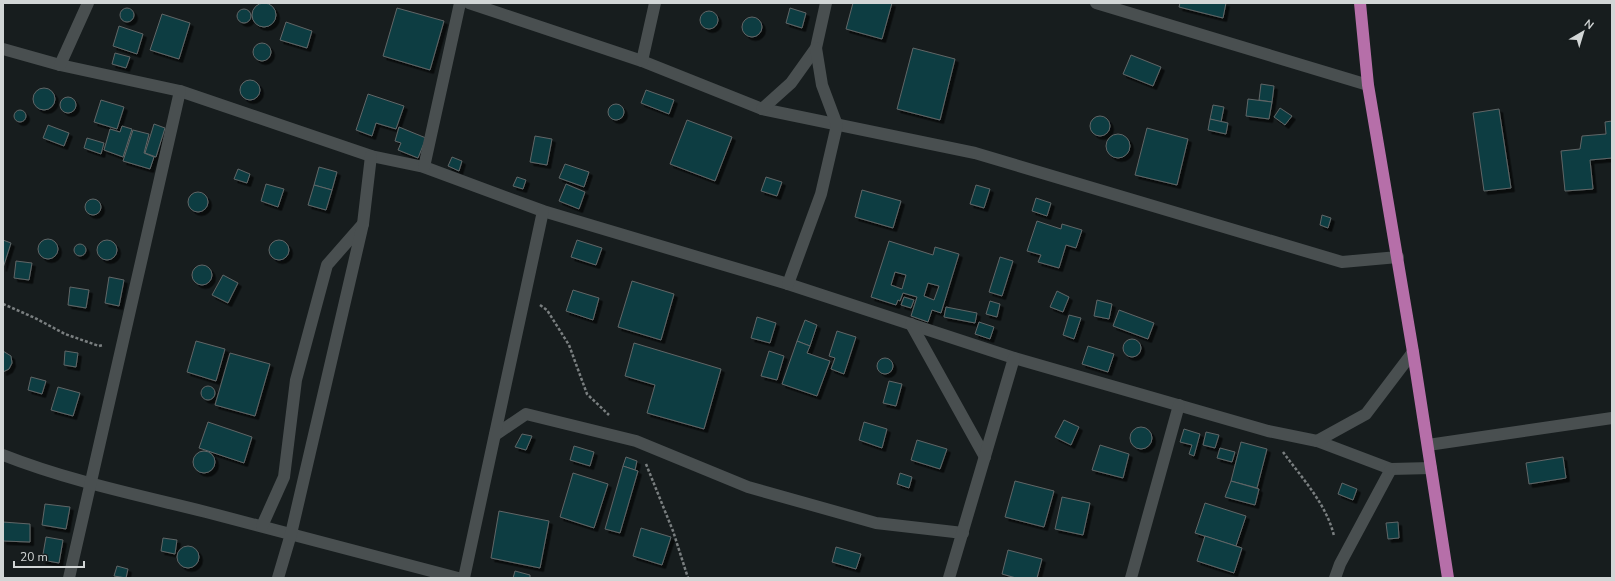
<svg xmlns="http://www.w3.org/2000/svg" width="1615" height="581" viewBox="0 0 1615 581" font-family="'Nunito Sans',sans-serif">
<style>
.building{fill:#0f3d42;stroke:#606667;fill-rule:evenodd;filter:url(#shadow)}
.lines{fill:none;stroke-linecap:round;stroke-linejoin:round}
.path{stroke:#7a7f80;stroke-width:2.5;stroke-dasharray:3 2;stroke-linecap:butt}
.minor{stroke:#494f50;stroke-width:12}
.highway{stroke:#b66fa9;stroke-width:12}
</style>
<defs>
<filter id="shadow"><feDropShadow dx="3.5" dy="3.5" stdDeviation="0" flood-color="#0009"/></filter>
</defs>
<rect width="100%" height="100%" fill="#171d1e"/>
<g class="building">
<polygon points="853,3 892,3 882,39 846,29"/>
<polygon points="1180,3 1226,3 1223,18 1179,7"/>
<circle cx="264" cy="15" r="12"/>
<circle cx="127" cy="15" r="7"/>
<polygon points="397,8 444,21 430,70 383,56"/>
<polygon points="790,8 806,13 802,28 786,23"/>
<circle cx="244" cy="16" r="7"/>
<circle cx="709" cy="20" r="9"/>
<polygon points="162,14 190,23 179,59 150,50"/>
<circle cx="752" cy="27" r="10"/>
<polygon points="286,22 312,31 307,48 280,40"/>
<polygon points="119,26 143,34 137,54 113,46"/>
<circle cx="262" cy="52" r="9"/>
<polygon points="913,48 955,59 940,120 897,109"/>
<polygon points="115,53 130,57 126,68 112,64"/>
<polygon points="1131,55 1161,67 1153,86 1123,74"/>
<circle cx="250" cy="90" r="10"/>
<polygon points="1261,84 1274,86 1272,102 1259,100"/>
<circle cx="44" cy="99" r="11"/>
<polygon points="646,90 674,100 669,114 641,103"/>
<polygon points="368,94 404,106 396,129 376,123 372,136 356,130"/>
<circle cx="68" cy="105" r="8"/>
<polygon points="1248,99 1272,102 1269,119 1246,116"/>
<polygon points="101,100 124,107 117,129 94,122"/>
<circle cx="616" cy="112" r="8"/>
<polygon points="1213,105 1224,107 1221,122 1210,119"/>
<polygon points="1280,108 1292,116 1285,125 1274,117"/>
<polygon points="1499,109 1511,188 1484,191 1473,113"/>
<circle cx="20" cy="116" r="6"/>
<circle cx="1100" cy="126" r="10"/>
<polygon points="1210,119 1228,123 1226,134 1208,130"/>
<polygon points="687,120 732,137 715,181 670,164"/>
<polygon points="1612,121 1612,158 1590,160 1593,189 1565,191 1561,151 1580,149 1582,136 1606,134 1605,122"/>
<polygon points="154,124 165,128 156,157 145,153"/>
<polygon points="48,125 69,133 64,146 43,138"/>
<polygon points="122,126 132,129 123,157 104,150 110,129 120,132"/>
<polygon points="399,127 426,138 418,158 398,150 401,143 395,141"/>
<polygon points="1147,128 1188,139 1177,185 1135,175"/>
<polygon points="133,130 149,134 144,153 154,157 150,169 123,161"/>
<circle cx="1118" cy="146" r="12"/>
<polygon points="535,136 552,139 547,165 530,162"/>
<polygon points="87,138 104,143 101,154 84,148"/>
<polygon points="452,157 462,161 459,171 448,166"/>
<polygon points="565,164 589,172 584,187 559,178"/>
<polygon points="319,167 337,172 332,190 314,185"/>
<polygon points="238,169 250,174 247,183 234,179"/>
<polygon points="517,177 526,180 523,189 513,186"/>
<polygon points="766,177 782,182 777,196 761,191"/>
<polygon points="266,184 284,189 278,207 261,201"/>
<polygon points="566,184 585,192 579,209 559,201"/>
<polygon points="314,185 332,190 326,210 308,205"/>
<polygon points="976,185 990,189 984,208 970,204"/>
<polygon points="862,190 901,201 893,228 855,217"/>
<circle cx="198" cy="202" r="10"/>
<polygon points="1036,198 1051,203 1047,216 1032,211"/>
<circle cx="93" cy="207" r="8"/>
<polygon points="1322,215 1331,218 1328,228 1320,225"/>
<polygon points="1037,221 1061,229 1062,224 1082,230 1076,248 1066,245 1059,268 1038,262 1041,255 1027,251"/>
<circle cx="48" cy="249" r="10"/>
<polygon points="3,240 11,243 3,268"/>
<polygon points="577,240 602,248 596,265 571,257"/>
<circle cx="279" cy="250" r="10"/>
<circle cx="107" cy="250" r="10"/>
<path d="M889,241L933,255L935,247L959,254L941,313L932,310L928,322L911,316L917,297L903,293L900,301L898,300L896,305L871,297ZM895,272L906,275L902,289L891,285ZM928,283L939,286L934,300L924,296Z"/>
<circle cx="80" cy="250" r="6"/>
<polygon points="1000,257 1013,261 1002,296 989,292"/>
<polygon points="16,261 32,263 29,280 14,278"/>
<circle cx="202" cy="275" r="10"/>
<polygon points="223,275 238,283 228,303 212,295"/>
<polygon points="109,277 124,280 119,306 105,303"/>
<polygon points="632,281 674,294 661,340 618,327"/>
<polygon points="70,287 89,290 86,308 68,305"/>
<polygon points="573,290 599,298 593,320 566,311"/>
<polygon points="1057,291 1069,297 1063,312 1050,307"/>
<polygon points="904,297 914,300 911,308 901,305"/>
<polygon points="1097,300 1112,304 1109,319 1094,316"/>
<polygon points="990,301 1000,304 997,317 986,314"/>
<polygon points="946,307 977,313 975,323 944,317"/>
<polygon points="1119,310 1154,323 1148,339 1113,326"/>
<polygon points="1069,315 1081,318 1074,339 1063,335"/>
<polygon points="757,317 776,323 770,343 751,338"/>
<polygon points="805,320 817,325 810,346 797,341"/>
<polygon points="979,322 994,327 990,339 975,334"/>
<polygon points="837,331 856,337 844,374 831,369 835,358 829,356"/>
<circle cx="1132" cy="348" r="9"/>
<polygon points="196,341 225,349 216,381 187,372"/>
<polygon points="797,341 810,346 807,353 830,361 817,396 782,384"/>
<polygon points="634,343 721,369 704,429 647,413 655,385 625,376"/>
<polygon points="1088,346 1114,354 1108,372 1082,364"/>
<polygon points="3,351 11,356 12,363 9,369 3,372"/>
<polygon points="65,351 78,353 76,367 64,365"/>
<polygon points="769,351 784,356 777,380 761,376"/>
<polygon points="230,353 270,364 255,416 215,405"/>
<circle cx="885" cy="366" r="8"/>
<polygon points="31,377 46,381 42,394 28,390"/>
<polygon points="889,381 902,384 896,406 883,403"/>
<circle cx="208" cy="393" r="7"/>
<polygon points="58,387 80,393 73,416 51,410"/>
<polygon points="1064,420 1079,427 1071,445 1055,437"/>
<polygon points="208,422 252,437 244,463 199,448"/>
<polygon points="864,422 887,429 882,448 859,440"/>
<circle cx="1141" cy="438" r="11"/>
<polygon points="1184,429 1200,434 1194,456 1189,454 1192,445 1180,442"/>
<polygon points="1206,432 1219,435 1215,448 1203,445"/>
<polygon points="522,434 532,436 526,450 515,447"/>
<polygon points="917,440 947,449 940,469 911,460"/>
<polygon points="1241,442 1267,449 1257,488 1231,481"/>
<polygon points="1100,445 1129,454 1123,478 1092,470"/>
<polygon points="574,446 594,452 590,466 570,460"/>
<polygon points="1220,448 1235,452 1232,462 1217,458"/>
<circle cx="204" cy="462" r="11"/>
<polygon points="626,457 637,461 635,470 623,466"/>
<polygon points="1563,457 1566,478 1529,484 1526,463"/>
<polygon points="623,466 638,471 620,533 605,529"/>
<polygon points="573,473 608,484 594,528 560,517"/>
<polygon points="900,473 912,477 909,488 897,484"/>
<polygon points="1015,481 1054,491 1044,527 1005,517"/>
<polygon points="1231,481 1259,489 1255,505 1225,497"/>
<polygon points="1342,483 1357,489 1353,500 1338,494"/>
<polygon points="1062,497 1090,503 1083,535 1055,529"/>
<polygon points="1205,503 1246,516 1236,546 1195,533"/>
<polygon points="45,504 70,507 66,529 42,525"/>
<polygon points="499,511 549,521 540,568 491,558"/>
<polygon points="3,522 30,524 30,542 3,541"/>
<polygon points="1398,522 1399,538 1388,539 1386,523"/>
<polygon points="641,528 671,537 662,565 633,556"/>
<polygon points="1205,536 1242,548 1234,573 1197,561"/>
<polygon points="46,537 63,540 59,563 42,560"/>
<polygon points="163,538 177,540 175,554 161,551"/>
<circle cx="188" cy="557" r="11"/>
<polygon points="836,547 861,554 856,569 832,562"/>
<polygon points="1008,550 1042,559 1037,578 1016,578 1002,574"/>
<polygon points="117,566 128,569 126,578 114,576"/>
<polygon points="515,571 530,575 530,578 513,578"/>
</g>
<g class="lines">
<g class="path">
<polyline points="3,304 35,318 65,334 99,346 103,345"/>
<polyline points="540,305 547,310 569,345 587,394 609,415"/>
<path d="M1283,452C1302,478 1327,505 1334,536"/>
<polyline points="646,464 673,531 688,578"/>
</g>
<g class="minor">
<polyline points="469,3 642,61 762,109 975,153 1342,262 1398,257"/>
<polyline points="1096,3 1368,85"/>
<polyline points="3,49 60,65 180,91 371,156 424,167 543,211 788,284 1014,358 1268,431 1317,441 1391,469 1431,468"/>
<polyline points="642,61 655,3"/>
<polyline points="60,65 88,3"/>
<polyline points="762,109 791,83 816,48 826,3"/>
<polyline points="424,167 460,3"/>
<polyline points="788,284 821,194 837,125 822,85 816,48"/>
<polyline points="911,324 985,457"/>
<polyline points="495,435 526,414 636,441 748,487 876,523 963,533"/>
<polyline points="1317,441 1366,414 1413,352"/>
<polyline points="1428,445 1612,418"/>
<path d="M3,455C69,481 138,495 206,512C290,534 374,556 458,578"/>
<polyline points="262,526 284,477 296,380 327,265 363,224"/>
<polyline points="69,578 180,91"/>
<polyline points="278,578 291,534 363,224 371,156"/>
<polyline points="464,578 543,211"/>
<polyline points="949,578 1014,358"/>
<polyline points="1131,578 1179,405"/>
<polyline points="1335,578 1340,564 1391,469"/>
</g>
<polyline class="highway" points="1360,3 1368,85 1413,352 1448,578"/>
</g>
<rect width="1615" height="581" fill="none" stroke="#d2d6d6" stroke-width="8"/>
<g transform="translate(1583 32) rotate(38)" stroke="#171d1e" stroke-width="3" paint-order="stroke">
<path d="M0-3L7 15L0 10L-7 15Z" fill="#d2d6d6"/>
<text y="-6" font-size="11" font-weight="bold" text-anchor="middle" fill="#d2d6d6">N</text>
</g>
<path d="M14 561v6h70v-6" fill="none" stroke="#d2d6d6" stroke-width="2"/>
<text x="20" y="561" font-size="12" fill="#d2d6d6" stroke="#171d1e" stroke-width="3" paint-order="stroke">20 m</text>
</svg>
